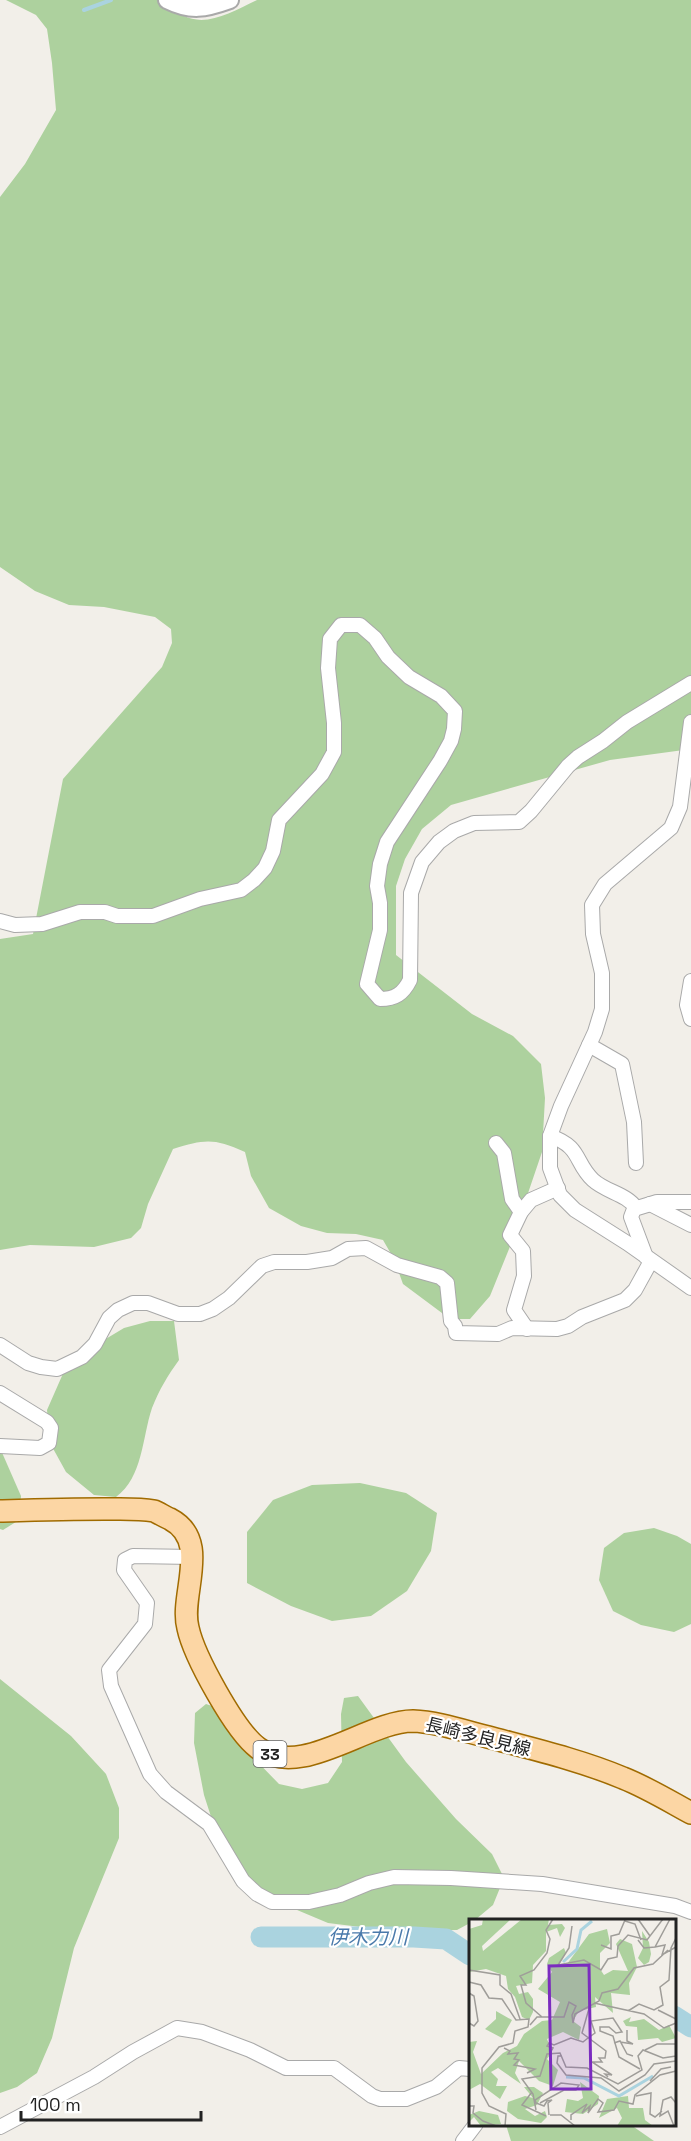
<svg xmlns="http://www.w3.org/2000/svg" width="691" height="2141" viewBox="0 0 691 2141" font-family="'Space Grotesk','Noto Sans JP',sans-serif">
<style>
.forest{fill:#add19e}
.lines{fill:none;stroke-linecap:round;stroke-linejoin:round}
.stream{stroke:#aad3df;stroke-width:4}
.river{stroke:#aad3df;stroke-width:21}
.minor-casing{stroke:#a9a9a9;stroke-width:16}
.tertiary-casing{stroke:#a9a9a9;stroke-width:20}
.primary-casing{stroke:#a06b00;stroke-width:24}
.minor{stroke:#fff;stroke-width:14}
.tertiary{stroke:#fff;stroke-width:16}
.primary{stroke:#fcd6a4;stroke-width:21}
.labels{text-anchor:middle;stroke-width:4.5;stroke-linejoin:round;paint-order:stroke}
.shield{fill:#fff;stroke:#646464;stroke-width:1.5}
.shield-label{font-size:16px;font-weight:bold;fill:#222}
.street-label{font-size:18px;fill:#222;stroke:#fff}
.water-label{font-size:20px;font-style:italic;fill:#4a7aab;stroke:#fff}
.inset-river{fill:none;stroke:#aad3df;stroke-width:3}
.inset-road{fill:none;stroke:#9f9d99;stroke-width:1.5}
.view{fill:#7b2cbf;fill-opacity:0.15;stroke:#7b2cbf;stroke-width:3}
.inset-edge{fill:none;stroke:#222;stroke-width:3}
</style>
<rect width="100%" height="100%" fill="#f2efe9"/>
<g class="forest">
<path d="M6,0H167C192,36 226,15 257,0H691V749L610,760L451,805L422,829L405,859L396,886V955L472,1014L513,1036L541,1064L545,1098L542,1152L509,1249L490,1296L470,1319H450L403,1284L394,1259L383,1240L356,1234L327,1233L301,1226L269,1208L251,1176L245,1152C214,1138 205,1139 173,1149L148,1204L141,1228L131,1238L94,1247L30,1245L0,1250V939L33,934L63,779L162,667L172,643L171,629L155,617L104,607L69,605L35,591L0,567V197L25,164L56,110L52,63L47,29L36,15Z"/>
<path d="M150,1321H174L179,1360C168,1375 159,1390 152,1408C142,1438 143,1477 116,1497L94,1495L66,1472L50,1443L47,1410L65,1369L89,1349L124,1328Z"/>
<polygon points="0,1448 21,1496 19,1520 3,1530 0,1529"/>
<polygon points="360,1483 406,1493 437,1513 431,1551 407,1591 371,1616 332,1621 291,1606 247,1583 247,1532 273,1500 312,1485"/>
<polygon points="654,1528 677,1536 691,1544 691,1624 674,1632 641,1625 613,1611 599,1580 604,1548 624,1533"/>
<polygon points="0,1679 71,1736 106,1774 119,1808 119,1838 74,1948 52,2038 37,2073 17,2087 0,2093"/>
<polygon points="358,1696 406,1762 456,1819 492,1854 504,1878 493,1905 475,1920 470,1920 470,1923 457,1930 393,1931 328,1923 259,1894 215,1829 204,1795 194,1743 195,1713 206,1704 224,1710 242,1746 279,1784 302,1789 328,1783 342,1762 341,1714 344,1698"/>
<polygon points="506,2125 631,2125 654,2141 511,2141"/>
</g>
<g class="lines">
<polyline class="stream" points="84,10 111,0"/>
<g class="river">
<polyline points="261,1937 414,1937 446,1939 470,1955"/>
<polyline points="674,2016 691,2027"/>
</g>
<g class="minor-casing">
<g id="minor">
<polyline points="691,722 680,807 671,828 605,884 592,905 593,934 602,973 602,1009 595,1032 561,1106 550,1136 550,1168 560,1195 575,1210 627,1243 691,1288"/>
<path d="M0,921L15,925L42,924L80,912H105L117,916H153L200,899L241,890L254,880L265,868L273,851L279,820L322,774L334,752V723L328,668L330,639L341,625H360L375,638L388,657L409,677L441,696L455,711L454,729L451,741L440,761L387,842L380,864L377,886L380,903V930L367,984L380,999C395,999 403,994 410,980L411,893L422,862L439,842L454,831L474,823L519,822L531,811L568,766L578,757L603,741L627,722L691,683"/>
<polyline points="691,981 687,1005 691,1019"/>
<polyline points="589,1045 622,1064 634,1122 636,1163"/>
<path d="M550,1136C582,1147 574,1162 593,1180C606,1192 627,1194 636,1208"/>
<polyline points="496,1143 504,1153 512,1199 521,1212"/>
<polyline points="650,1204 691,1225"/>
<polyline points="646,1257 631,1217 634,1209 657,1202 691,1202"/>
<polyline points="527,1329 514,1310 524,1276 523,1251 510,1235 521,1212 531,1200 558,1188"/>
<polyline points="0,1345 28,1363 41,1367 57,1369 82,1357 95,1344 109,1318 118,1310 133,1303 148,1303 178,1314 200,1314 213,1309 229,1298 262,1266 274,1262 307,1262 332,1258 348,1249 366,1248 397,1265 440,1277 447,1283 451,1321 455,1326 456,1333 498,1334 512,1328 557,1329 568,1326 582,1317 625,1300 635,1290 651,1261"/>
<polyline points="0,1393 47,1422 51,1428 49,1443 40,1448 0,1446"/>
<polyline points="193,1557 133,1556 125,1560 124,1570 147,1603 145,1624 109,1670 111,1686 150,1774 166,1792 209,1824 243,1881 257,1894 272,1902 309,1902 340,1895 369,1883 394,1877 451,1878 542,1884 675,1906 691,1912"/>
<polyline points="0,2127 94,2077 133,2052 177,2028 202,2032 250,2050 286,2068 334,2068 372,2096 380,2099 406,2099 436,2087 459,2068 470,2069"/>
<polyline points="463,2141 476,2124"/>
</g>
</g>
<g class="tertiary-casing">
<path id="tertiary" d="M167,0C191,12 205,9 230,0"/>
</g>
<g class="primary-casing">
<path id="primary" d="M0,1511C35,1510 69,1509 104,1509C120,1509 138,1508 154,1511C159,1513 165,1517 170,1519C212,1541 179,1595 188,1628C194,1656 235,1731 258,1748C301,1780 367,1721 413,1721C438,1722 464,1731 488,1737C533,1749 580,1760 623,1778C646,1787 669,1801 691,1813"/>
</g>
<use href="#minor" class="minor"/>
<use href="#tertiary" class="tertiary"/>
<use href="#primary" class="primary"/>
</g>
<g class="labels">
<rect class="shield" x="253.5" y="1741" width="33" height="26" rx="4.5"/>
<g class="shield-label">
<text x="270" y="1760">33</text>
</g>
<g class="street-label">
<text transform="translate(478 1737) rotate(14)" y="6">長崎多良見線</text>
</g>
<g class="water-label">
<text x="368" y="1944">伊木力川</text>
</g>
</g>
<g transform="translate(469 1919)">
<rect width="207" height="207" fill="#f2efe9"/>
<path d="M14,0H42L13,27L14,32L53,0H80L79,6L93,5L96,9L91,18L88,9L77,13V32L64,46L63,64L47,67L50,75L59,73L64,80V93L60,101L53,98L46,78L39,70L37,57L17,50L0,53V10L13,6ZM138,10L141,24L131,34V50L135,56L144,51L159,52L147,25L151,20L163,25L168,48L160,64L161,76L142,74L144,94L126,78L127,88L110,92L104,102L112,108L110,121L94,113L78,120L83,133L78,140L89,151L84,167L70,162L50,142L46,154L52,165L29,149L22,153L29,160L27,167H38L31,180L11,165L0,171V123L8,122L4,133L12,155L34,134L48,127L55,115L73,102L83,101L91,83L69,70L83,53L78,45L80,39L95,29L97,34L90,46L98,45L120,15ZM173,12L180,23L182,35L180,43L175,46L169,39L174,29ZM27,92L43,101L33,119L16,110L27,100ZM162,98L160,103L175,100L190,111L200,106L207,119L193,123L189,119L169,121L168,108L157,107L154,102ZM111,163L130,177L129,185L114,195L96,193L98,180L109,182L114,179ZM55,168H65L74,174L68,186L56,190L66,197L76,192L78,198L72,204L49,200L38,192L39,183L56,177L64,179ZM159,177L160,189H174L176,201L184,207H148L153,199L148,189L130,199L138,180ZM10,192L29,196L32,205L12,207L5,198L0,203V196Z" fill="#add19e"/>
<path class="inset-river" d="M94,43L108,30L112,11L123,2M97,158L115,159L150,177L184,157"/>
<path class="inset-road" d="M169,0L181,17M156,2L166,5L172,21M103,7L100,29L89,46L115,41L132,51L139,40L148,38L149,27L159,16L178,21L194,0M169,21L175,29L186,28L201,0M132,26L142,30V17L150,15L156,1M186,28L196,26L193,36L207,28M0,51L31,56V66L42,75L51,100M0,63L12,66L20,79L33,80L47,101L60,100L59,108L46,112L44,124L30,128L13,149V174L20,187L37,195L36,207M0,74L5,77L9,102L5,107L0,104M125,84L175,95L195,109L207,104M121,86L113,114L137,132L136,139H130L133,143H123L143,156L136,155L139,158M189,91L207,100M159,92L170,85L185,91L194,86L191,68L200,61L202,29L207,19M73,98L57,84L52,66H57L51,57L65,51L78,34L81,20L77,11L84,0M61,106L68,98H95L100,83L107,87L103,96L104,104L106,95L130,82L133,74L149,70L165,49L184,45L199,31M119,119L126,114L122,102L144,99L153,113L147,114L140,108H131V112L144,117L150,138L171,150M151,123L164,125L158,122V111M145,124L151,122L158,135L164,137M35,129L41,132L39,135L49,134L45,140L50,141L45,146L66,150L58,154M176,131L188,125H207M81,134L84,129L78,127L80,124L85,126L102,119L114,123L119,119M93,137H89L88,144L97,156L132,159L150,172L176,156L185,145L207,142M181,162L192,150L202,148M63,173L53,186L77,197M167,177L182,174L181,195L186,198L193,192M71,184L95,171H107L110,166L92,164L66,181L67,184L75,187L78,182L83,181L79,184L80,196M0,187H5L4,194L14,202L27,207M67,191L64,175L53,160L71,157L78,135L91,134L97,148L118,149L149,165L173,151L169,137L174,131L194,139L207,137M81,196H92L106,207M102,201V196L118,185L113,194L121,187L119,194L129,180L134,184L129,193L145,191L150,182L164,185L166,176L191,156L207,152M205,207L199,192L191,197L194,181L202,178L207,184"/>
<path class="view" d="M120,46L122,170H82L80,47Z"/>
<rect width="207" height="207" class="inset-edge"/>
</g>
<path d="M21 2111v9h180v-9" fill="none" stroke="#222222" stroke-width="3"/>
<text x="30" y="2111" font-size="18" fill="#222222" stroke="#ffffff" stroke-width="4.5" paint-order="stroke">100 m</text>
</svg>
